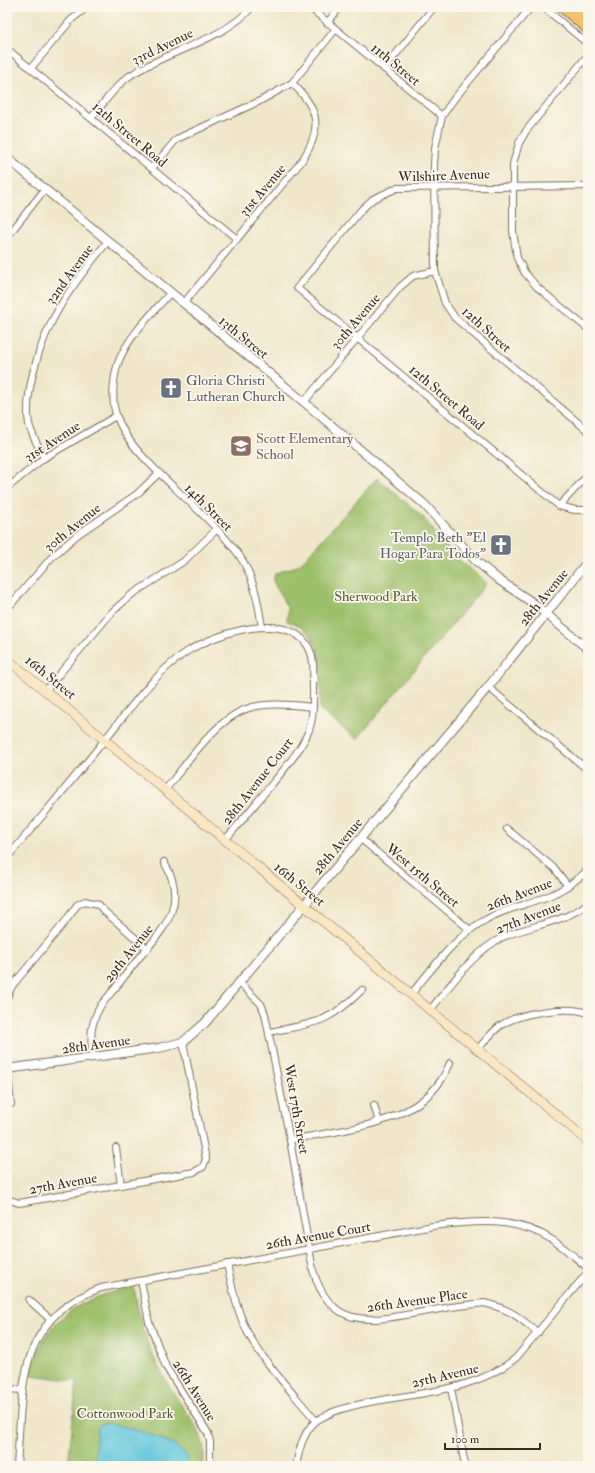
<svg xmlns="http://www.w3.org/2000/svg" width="595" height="1473" viewBox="0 0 595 1473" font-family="'IM FELL Double Pica',serif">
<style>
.green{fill:#9dc06a;stroke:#6c7544}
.water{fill:#5fc6db;stroke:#4d787c}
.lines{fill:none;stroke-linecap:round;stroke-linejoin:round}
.minor-casing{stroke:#7a6c5b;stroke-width:8}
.tertiary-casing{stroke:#7a6c5b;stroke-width:10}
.secondary-casing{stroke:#7a6c5b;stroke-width:10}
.primary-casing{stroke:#7a6c5b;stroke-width:12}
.minor{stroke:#fff;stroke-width:6}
.tertiary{stroke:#fff;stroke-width:8}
.secondary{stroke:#fae7c3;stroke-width:9}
.primary{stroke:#f2c36a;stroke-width:10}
.labels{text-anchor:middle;stroke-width:3.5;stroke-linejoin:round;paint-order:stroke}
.street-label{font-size:14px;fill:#3b2a1e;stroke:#fbf7ec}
.worship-label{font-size:14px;fill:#5b616d;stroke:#fbf7ec;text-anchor:start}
.education-label{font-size:14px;fill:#785e54;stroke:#fbf7ec;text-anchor:start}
.park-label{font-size:14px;fill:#585735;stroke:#fbf7ec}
</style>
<rect width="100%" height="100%" fill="#fbf7ec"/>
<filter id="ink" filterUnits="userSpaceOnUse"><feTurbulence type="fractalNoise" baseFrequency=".025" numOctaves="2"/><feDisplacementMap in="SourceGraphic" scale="8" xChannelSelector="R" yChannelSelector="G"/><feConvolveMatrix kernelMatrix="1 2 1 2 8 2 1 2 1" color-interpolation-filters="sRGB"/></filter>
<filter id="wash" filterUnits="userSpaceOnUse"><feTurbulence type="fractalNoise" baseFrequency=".012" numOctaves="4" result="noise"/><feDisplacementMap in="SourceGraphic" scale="16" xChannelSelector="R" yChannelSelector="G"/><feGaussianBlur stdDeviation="0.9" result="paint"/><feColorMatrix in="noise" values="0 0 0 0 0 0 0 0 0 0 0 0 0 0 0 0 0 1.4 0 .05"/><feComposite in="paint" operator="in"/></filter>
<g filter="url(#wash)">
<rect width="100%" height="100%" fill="#f0e7cb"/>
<g class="green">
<path d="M377,478L423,517L453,555L487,583L357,739L320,710C320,677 328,632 287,621L288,609L273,581L275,574C286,568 292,570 303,561Z"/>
<path d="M134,1287C138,1312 144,1337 155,1360C161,1373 169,1386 176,1397C192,1421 208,1435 203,1466H68L77,1381L31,1375C42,1318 82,1297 134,1287Z"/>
</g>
<path class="water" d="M106,1423C128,1427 176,1439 188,1458L184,1466H94L97,1429L101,1424Z"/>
</g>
<g filter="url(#ink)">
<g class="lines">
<g class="minor-casing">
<g id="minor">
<polyline points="309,7 442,116"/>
<polyline points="531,7 454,99 442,116 435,148 434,165 435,271 445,303 455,318 588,431"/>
<polyline points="543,7 588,44"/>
<polyline points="327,23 340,7"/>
<polyline points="7,49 237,239"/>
<polyline points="588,55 526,131 519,143 513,164 513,231 517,258 525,273 537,287 588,329"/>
<polyline points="31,68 71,20 87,7"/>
<polyline points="384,69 434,7"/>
<path d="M91,118C103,105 114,87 128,77C165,51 223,41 252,7"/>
<polyline points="152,168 175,141 181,137 260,101 292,83 335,30"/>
<polyline points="588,186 397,188 373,199 362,209 297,288 559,506 575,510 588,510"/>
<polyline points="7,237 45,189"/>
<path d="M170,293C152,314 128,336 118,363C113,379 111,402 117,417C125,438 139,453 154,468C181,495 217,525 239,555C254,577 258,601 262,627"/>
<path d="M183,304L301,162C323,129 320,110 292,83"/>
<polyline points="304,402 400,287 413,276 435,271"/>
<path d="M44,458C39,447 32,436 29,424C26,407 29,390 33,373C47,317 72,285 108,241"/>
<polyline points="7,488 44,458 116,416"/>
<polyline points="559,506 588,475"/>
<polyline points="7,609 51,558 77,535 137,494 159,473"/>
<polyline points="488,687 588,770"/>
<polyline points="45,691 112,612 131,595 184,561 216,530"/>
<path d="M165,790C186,765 215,720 246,709C265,702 293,705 313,707"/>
<polyline points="507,829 555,869 568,886"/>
<polyline points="361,839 469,929"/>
<path d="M7,858C40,818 74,779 106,738C131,708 155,672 188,651C217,633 288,609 309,648C315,660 313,673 313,686C313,700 314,716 309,730C301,750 286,767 272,784C256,803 241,822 225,840"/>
<path d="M240,983L261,1004L265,1014L290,1140L313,1270C331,1332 372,1321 423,1312C443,1308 463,1305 484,1303C510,1309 518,1316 538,1333"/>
<path d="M411,994C434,967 455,936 487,919C508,907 533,904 555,893C568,887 578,879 588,870"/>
<polyline points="7,997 12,986 65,922 77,905 85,901 98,904 105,912 148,949"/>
<path d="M430,1010C452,984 473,952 503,937C530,925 565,923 588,903"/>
<path d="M270,1032C314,1023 328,1024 362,990"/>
<path d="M478,1049C485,1041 492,1032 501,1025C520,1013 567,1005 588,1013"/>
<path d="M93,1058C90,1036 90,1024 101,1005C114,990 126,975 138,959C165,928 189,903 164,862"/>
<polyline points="7,1067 11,1104"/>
<polyline points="374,1105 379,1122"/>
<path d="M290,1140C347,1128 426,1126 450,1063"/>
<polyline points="116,1148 121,1185"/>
<polyline points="7,1199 19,1203 194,1172 203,1167 206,1159 183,1042"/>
<path d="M227,1264C232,1286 236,1308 246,1329C260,1359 295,1395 316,1421"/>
<polyline points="141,1281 149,1322 166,1367 208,1433 210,1442 210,1466"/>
<polyline points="29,1300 50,1319"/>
<polyline points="451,1388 465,1466"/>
<polyline points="7,1389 23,1390"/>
<path d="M17,1466C23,1390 15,1318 101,1288L433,1226C475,1221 517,1216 554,1241C566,1249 577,1259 588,1268"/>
<path d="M296,1466C299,1450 303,1432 316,1421C321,1417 328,1415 333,1412C394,1390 464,1400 516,1358L588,1272"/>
</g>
</g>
<g class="tertiary-casing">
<g id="tertiary">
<polyline points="7,158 304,402 424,504 476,561 499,580 533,603 588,649"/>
<polyline points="7,1069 159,1048 183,1042 205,1023 488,687 588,561"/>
</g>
</g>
<g class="secondary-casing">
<polyline id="secondary" points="7,659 588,1141"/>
</g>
<g class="primary-casing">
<g id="primary">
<polyline points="562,7 588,29"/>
<polyline points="574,7 582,13 587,13"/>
</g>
</g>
<use href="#minor" class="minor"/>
<use href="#tertiary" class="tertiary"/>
<use href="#secondary" class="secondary"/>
<use href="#primary" class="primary"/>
</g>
</g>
<defs>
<g id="church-square" transform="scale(1.15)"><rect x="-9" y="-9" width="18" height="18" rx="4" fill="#6b7280" stroke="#fbf7ec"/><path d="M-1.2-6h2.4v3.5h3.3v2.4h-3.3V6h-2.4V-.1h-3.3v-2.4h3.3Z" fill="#fff"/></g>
<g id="school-square" transform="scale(1.15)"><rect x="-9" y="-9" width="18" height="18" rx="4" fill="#8d6e63" stroke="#fbf7ec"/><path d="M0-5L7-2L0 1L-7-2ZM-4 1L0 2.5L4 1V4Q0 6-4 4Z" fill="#fff"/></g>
</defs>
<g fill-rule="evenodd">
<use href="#church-square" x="171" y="388"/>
<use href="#school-square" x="241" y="446"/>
<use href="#church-square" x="501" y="545"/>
</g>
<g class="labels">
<g class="street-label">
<text transform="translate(162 46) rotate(-26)" y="5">33rd Avenue</text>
<text transform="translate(396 64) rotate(39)" y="5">11th Street</text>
<text transform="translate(130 134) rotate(40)" y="5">12th Street Road</text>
<text transform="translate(444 175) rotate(-2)" y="5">Wilshire Avenue</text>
<text transform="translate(262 190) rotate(-50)" y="5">31st Avenue</text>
<text transform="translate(69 274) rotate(-54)" y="5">32nd Avenue</text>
<text transform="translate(355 321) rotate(-50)" y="5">30th Avenue</text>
<text transform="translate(487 329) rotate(42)" y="5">12th Street</text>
<text transform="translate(244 337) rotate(39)" y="5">13th Street</text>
<text transform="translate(447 397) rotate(40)" y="5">12th Street Road</text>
<text transform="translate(52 441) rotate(-33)" y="5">31st Avenue</text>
<text transform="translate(209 507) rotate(45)" y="5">14th Street</text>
<text transform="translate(72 527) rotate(-39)" y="5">30th Avenue</text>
<text transform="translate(543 597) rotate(-51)" y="5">28th Avenue</text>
<text transform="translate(51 677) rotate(39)" y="5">16th Street</text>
<text transform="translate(257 781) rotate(-52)" y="5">28th Avenue Court</text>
<text transform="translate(337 846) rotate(-50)" y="5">28th Avenue</text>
<text transform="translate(423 875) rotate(40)" y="5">West 15th Street</text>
<text transform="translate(300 884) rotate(39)" y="5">16th Street</text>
<text transform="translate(519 894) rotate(-21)" y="5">26th Avenue</text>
<text transform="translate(528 917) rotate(-21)" y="5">27th Avenue</text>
<text transform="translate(128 953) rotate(-51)" y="5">29th Avenue</text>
<text transform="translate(96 1044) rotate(-8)" y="5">28th Avenue</text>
<text transform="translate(297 1109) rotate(80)" y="5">West 17th Street</text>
<text transform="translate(63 1183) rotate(-10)" y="5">27th Avenue</text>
<text transform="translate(318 1235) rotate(-10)" y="5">26th Avenue Court</text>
<text transform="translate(417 1300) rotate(-8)" y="5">26th Avenue Place</text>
<text transform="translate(445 1375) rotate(-13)" y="5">25th Avenue</text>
<text transform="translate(195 1390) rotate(58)" y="5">26th Avenue</text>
</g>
<g class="worship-label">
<text x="186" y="385">Gloria Christi<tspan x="186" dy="16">Lutheran Church</tspan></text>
<text x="486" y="542" text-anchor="end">Templo Beth "El<tspan x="486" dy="16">Hogar Para Todos"</tspan></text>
</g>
<g class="education-label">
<text x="256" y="443">Scott Elementary<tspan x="256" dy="16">School</tspan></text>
</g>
<g class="park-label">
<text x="376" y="601">Sherwood Park</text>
<text x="125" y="1418">Cottonwood Park</text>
</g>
</g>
<rect width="595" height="1473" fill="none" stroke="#fbf7ec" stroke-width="24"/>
<path d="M445 1443v6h95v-6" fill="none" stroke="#3b2a1e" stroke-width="2"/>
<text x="451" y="1443" font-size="12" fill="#3b2a1e" stroke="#fbf7ec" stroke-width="3" paint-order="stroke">100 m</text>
</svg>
